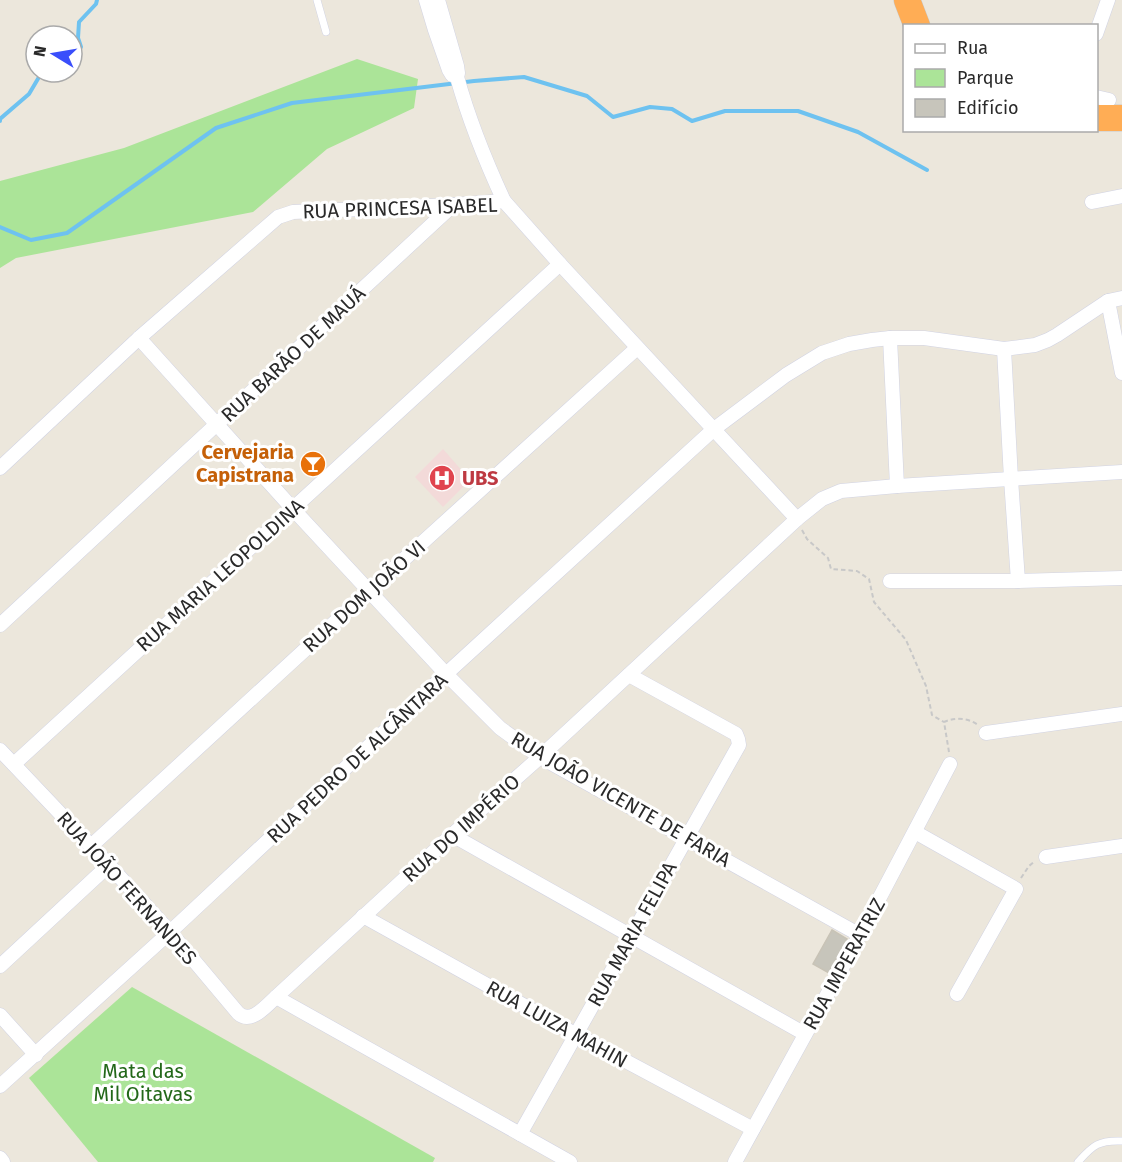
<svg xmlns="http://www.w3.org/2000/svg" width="1122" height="1162" viewBox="0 0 1122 1162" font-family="'Fira Sans',sans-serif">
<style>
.medical{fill:#f3dad9}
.green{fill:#abe498}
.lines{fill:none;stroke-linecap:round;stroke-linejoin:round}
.stream{stroke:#6ec2f0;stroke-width:4}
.building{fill:#c7c5bb;stroke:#c8c3b6;stroke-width:1.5}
.lane-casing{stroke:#d1d3e3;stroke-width:8}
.street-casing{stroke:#d1d3e3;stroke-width:15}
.highway-casing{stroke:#c8c8c8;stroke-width:27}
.path{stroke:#c8c8c8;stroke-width:2;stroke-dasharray:4.5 3;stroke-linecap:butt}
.lane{stroke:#fff;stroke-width:7}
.street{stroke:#fff;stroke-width:14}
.highway{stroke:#ffad55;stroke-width:26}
.labels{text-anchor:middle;stroke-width:6;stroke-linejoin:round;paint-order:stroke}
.street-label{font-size:20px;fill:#2a2a2a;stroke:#fff}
.food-label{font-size:20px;font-weight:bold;fill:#c56008;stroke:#fff;text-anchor:end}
.health-label{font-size:20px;font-weight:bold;fill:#be3a42;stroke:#fff;text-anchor:start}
.park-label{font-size:20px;fill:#236819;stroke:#fff}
</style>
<rect width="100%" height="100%" fill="#ece7dc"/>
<polygon class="medical" points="443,449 470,480 443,507 415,477"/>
<g class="green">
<polygon points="357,59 418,79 414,108 327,149 253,212 16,258 0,268 0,181 124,148"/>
<polygon points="132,987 435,1158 433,1162 98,1162 29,1078"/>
</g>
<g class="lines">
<g class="stream">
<polyline points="72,53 77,52 81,47 78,38 79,22 96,4 97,0"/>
<polyline points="0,121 0,119 29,94 42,72"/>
<polyline points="0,227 31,240 67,233 216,128 292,103 474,81 524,77 587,96 613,117 650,107 672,109 692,121 725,111 798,111 858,132 927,170"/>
</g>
</g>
<polygon class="building" points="832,930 847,939 829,973 813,964"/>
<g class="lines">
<g class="lane-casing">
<g id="lane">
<polyline points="317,0 326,32"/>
<path d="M1078,1162C1093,1145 1099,1140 1122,1141"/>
</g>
</g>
<g class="street-casing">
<g id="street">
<polyline points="426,0 435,30 449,70 452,75"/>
<path d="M438,0L457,66L458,73L457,77C469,120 485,160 504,201"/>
<polyline points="1096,34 1108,0"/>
<polyline points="1096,97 1109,100"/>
<polyline points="1092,202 1122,196"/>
<polyline points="1108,301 1122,373"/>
<polyline points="139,338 293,509 446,674 500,728 540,757 860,935"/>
<polyline points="890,338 897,486"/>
<polyline points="1004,349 1011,479 1018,581"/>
<polyline points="0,468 139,338 278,217 293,212 453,205 504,201 560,264 797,519"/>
<polyline points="890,581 1018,581 1122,578"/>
<polyline points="0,625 453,205"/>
<polyline points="986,733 1122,714"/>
<path d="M0,750L109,865L170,932L238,1013C251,1025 266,1006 276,997L452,835L540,757L797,519L822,499L841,491L897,486L1122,472"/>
<polyline points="14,764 560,264"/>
<polyline points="915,832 1016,889 957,994"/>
<polyline points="452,835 805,1034"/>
<polyline points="91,846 370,590 637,348"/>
<polyline points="1046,857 1122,846"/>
<polyline points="363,916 575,1034 753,1129"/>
<polyline points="0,966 109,865"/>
<polyline points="276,997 570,1162"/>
<polyline points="0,1015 36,1055"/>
<polyline points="0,1086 170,932 446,674 714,429 786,375 822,353 849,344 872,340 890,338 924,338 1004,349 1035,345 1048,340 1057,335 1108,301 1122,298"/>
<polyline points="520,1134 739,745 738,739 736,734 629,675"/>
<polyline points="0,1158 3,1162"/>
<polyline points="735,1162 860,935 950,764"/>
</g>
</g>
<g class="highway-casing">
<g id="highway">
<polyline points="907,0 917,26"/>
<polyline points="1096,118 1122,118"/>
</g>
</g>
<g class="path">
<polyline points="802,530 807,539 828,558 831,569 857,571 869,579 874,602 906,640 926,686 932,715 944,722"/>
<path d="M949,752L944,722C955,717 969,718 978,725"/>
<polyline points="1021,878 1029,866 1034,862"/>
</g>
<use href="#lane" class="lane"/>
<use href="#street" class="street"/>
<use href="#highway" class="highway"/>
</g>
<defs>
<g id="bar-disc" transform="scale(1.35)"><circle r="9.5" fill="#e8710a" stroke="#fff"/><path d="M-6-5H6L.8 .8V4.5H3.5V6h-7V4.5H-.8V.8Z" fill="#fff"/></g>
<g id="hospital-disc" transform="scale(1.35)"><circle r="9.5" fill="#e0444e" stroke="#fff"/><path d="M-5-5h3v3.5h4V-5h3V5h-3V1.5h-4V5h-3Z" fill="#fff"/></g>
</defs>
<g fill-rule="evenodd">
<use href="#bar-disc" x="313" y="464"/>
<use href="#hospital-disc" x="442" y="478"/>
</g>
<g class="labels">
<g class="street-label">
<text transform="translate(400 208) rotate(-2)" y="7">RUA PRINCESA ISABEL</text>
<text transform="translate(293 354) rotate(-43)" y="7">RUA BARÃO DE MAUÁ</text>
<text transform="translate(220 575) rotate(-42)" y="7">RUA MARIA LEOPOLDINA</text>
<text transform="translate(364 596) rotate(-42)" y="7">RUA DOM JOÃO VI</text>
<text transform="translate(357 758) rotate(-43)" y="7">RUA PEDRO DE ALCÂNTARA</text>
<text transform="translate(621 799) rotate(30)" y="7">RUA JOÃO VICENTE DE FARIA</text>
<text transform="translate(461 828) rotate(-42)" y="7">RUA DO IMPÉRIO</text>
<text transform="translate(127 888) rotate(48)" y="7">RUA JOÃO FERNANDES</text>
<text transform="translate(632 934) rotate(-61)" y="7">RUA MARIA FELIPA</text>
<text transform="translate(844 964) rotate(-61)" y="7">RUA IMPERATRIZ</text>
<text transform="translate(557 1024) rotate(29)" y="7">RUA LUIZA MAHIN</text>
</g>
<g class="food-label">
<text x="294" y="459">Cervejaria<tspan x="294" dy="23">Capistrana</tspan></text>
</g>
<g class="health-label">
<text x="462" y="485">UBS</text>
</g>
<g class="park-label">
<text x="143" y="1078">Mata das<tspan x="143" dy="23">Mil Oitavas</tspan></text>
</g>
</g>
<rect x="903" y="24" width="195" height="108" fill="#ffffff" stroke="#aaaaaa" stroke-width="1.5"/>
<rect x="915" y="44" width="30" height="9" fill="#ffffff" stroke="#aaaaaa" stroke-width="1.5"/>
<text x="957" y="54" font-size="18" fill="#2a2a2a">Rua</text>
<rect x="915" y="69" width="30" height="18" fill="#abe498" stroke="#aaaaaa" stroke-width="1.5"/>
<text x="957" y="84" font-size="18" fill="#2a2a2a">Parque</text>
<rect x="915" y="99" width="30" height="18" fill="#c7c5bb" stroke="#aaaaaa" stroke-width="1.5"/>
<text x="957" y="114" font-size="18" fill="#2a2a2a">Edifício</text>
<g transform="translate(54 54) rotate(281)"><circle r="28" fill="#ffffff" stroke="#aaaaaa" stroke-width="1.5"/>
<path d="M0-4.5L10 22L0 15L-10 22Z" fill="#3a4efb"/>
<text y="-9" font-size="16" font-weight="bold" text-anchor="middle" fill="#2a2a2a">N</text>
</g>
</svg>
